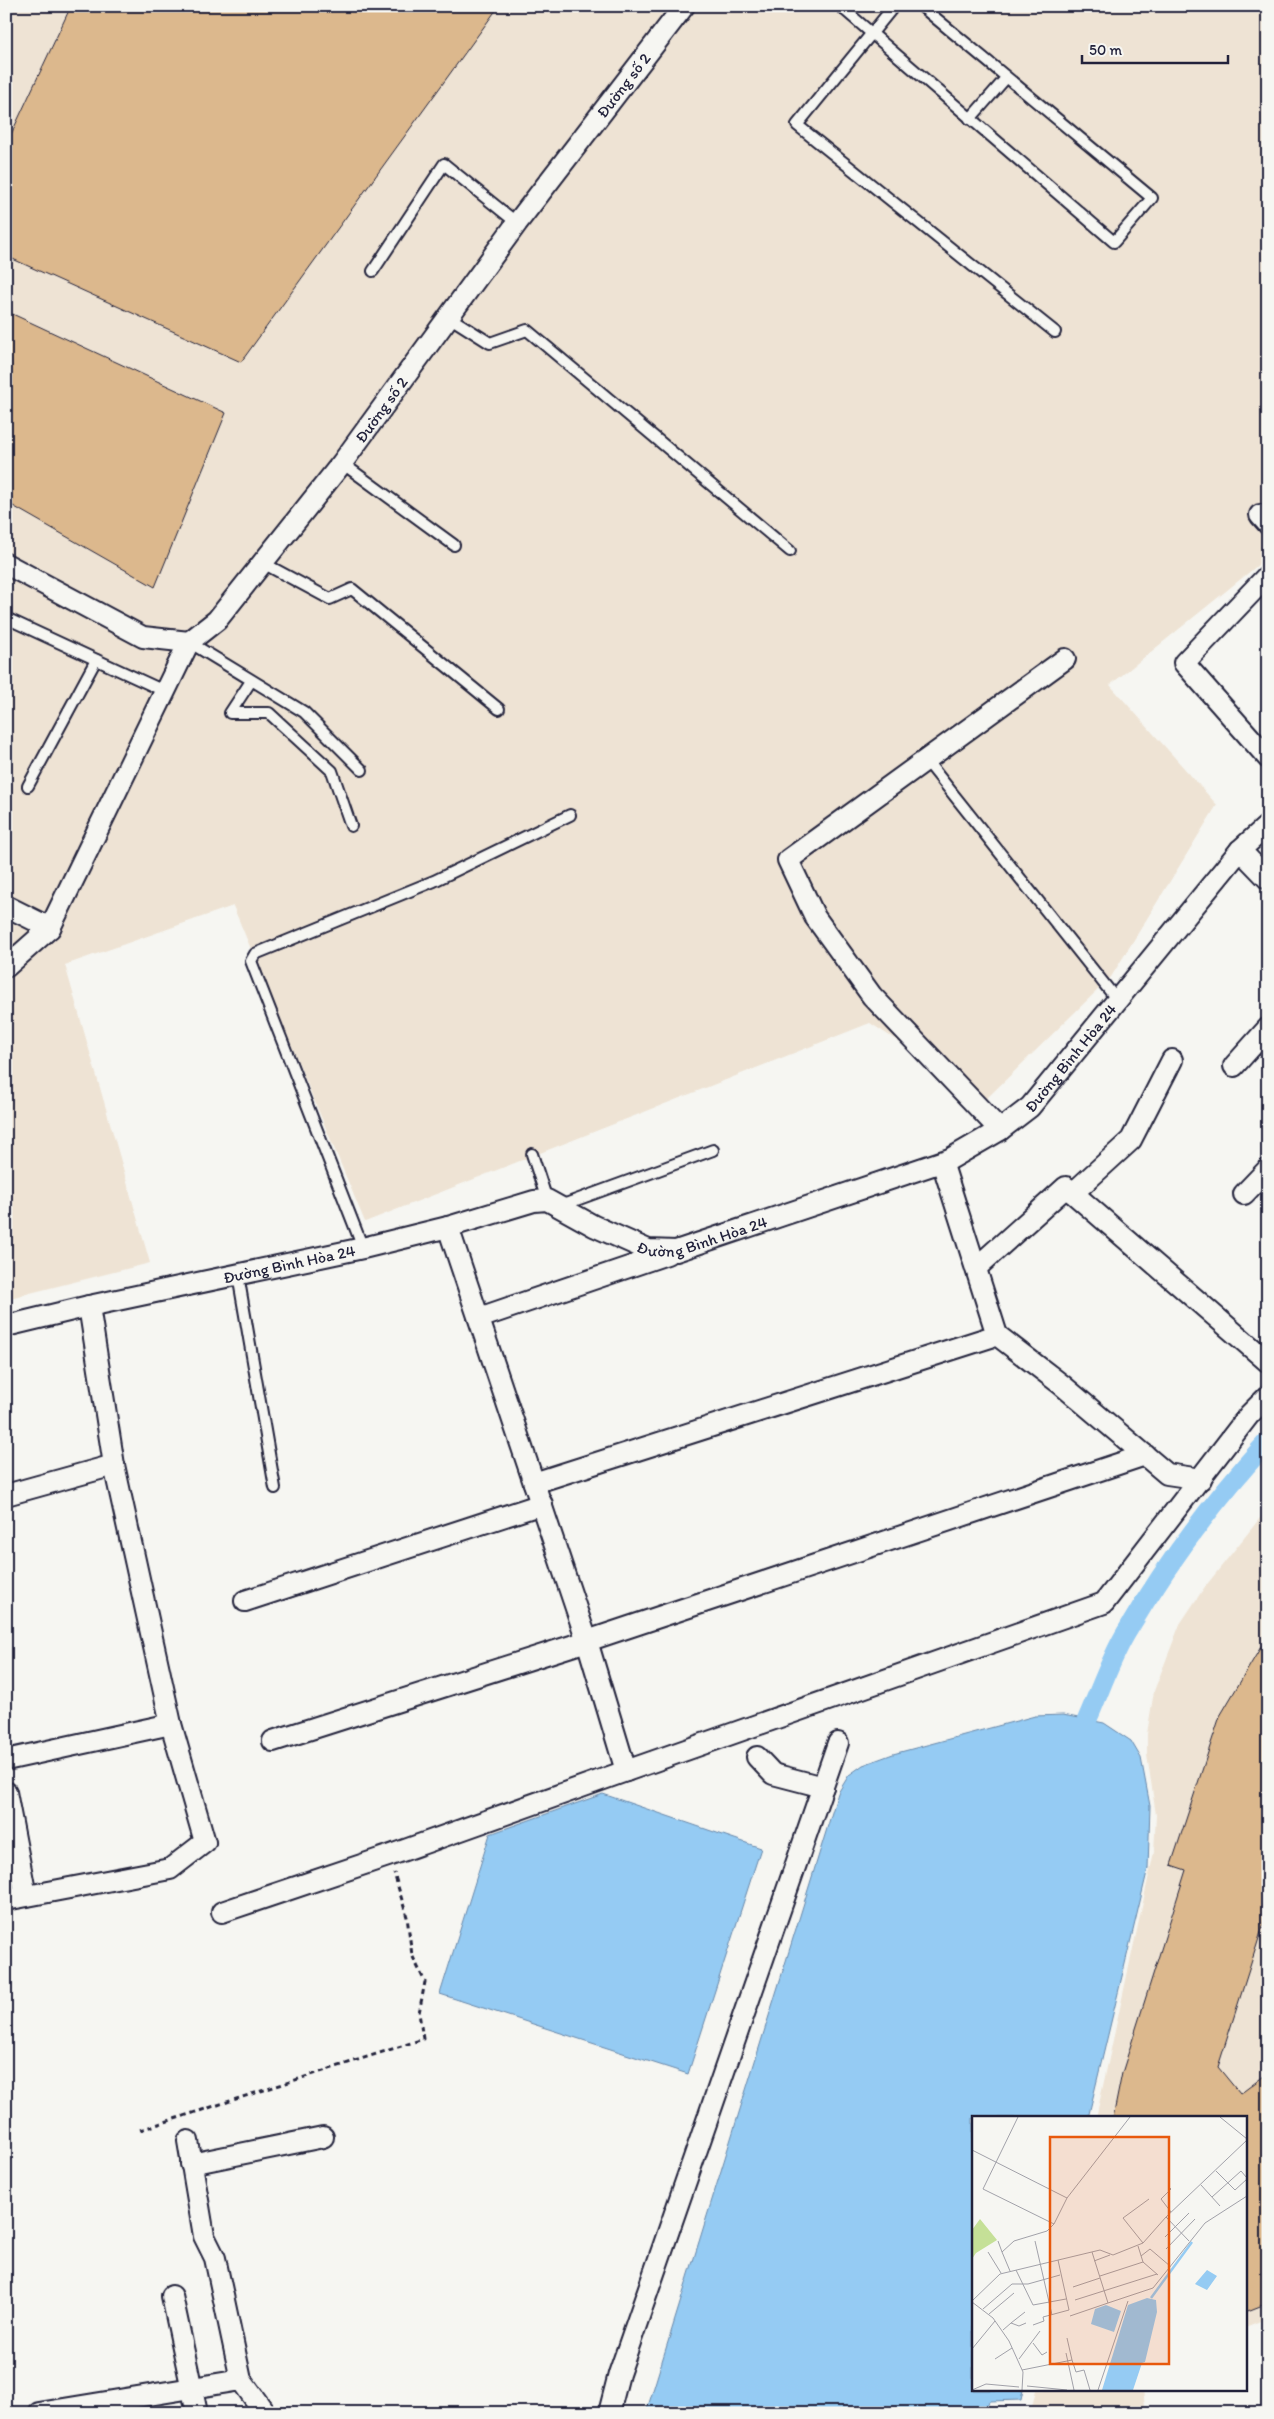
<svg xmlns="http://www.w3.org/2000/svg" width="1274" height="2419" viewBox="0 0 1274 2419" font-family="Itim,sans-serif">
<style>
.built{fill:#eee3d4}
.water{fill:#95cbf3;stroke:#6787a9}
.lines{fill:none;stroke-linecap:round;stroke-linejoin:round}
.canal{stroke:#95cbf3;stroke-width:20}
.building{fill:#dcb88d;stroke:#22223b}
.lane-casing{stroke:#22223b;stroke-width:14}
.street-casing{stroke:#22223b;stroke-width:24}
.path{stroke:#22223b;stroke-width:3;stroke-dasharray:5 4;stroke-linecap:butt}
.lane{stroke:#f6f6f2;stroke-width:10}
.street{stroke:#f6f6f2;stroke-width:20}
.labels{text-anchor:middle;stroke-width:4;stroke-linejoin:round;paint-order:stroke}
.street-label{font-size:16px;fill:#22223b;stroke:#f6f6f2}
.inset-river{fill:none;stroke:#95cbf3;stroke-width:2.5}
.inset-road{fill:none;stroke:#a1a1a9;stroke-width:1}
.view{fill:#e8590c;fill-opacity:0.15;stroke:#e8590c;stroke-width:2.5}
.inset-edge{fill:none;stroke:#22223b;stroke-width:2.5}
</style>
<rect width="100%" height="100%" fill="#f6f6f2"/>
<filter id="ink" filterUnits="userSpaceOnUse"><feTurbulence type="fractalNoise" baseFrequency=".02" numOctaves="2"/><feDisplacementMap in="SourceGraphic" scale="10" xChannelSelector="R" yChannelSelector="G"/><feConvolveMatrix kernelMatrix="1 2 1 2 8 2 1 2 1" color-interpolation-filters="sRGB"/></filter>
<g filter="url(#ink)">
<g class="built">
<polygon points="6,6 1268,6 1268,557 1110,685 1217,805 1111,977 986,1099 870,1023 365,1222 233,906 65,965 150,1263 6,1299"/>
<polygon points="1268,1508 1268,2318 1245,2327 1245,2118 1096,2118 1154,1852 1156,1815 1147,1755 1147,1734 1154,1691 1180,1624 1204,1588"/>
<polygon points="1036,2390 1143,2390 1146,2413 1008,2413 1031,2411"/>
</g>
<g class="water">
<polygon points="1063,1715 1104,1723 1131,1741 1141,1758 1150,1806 1148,1868 1088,2118 973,2118 973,2390 1023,2390 1021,2400 989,2401 985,2413 646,2413 838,1793 849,1775 863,1765 893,1754 1035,1716"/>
<polygon points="603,1794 761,1848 688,2074 440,1994 490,1834"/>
</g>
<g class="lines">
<path class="canal" d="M1087,1720C1100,1691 1110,1660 1126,1633C1166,1564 1214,1500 1268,1441"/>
</g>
<g class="building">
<polygon points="71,6 499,6 241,362 6,256 6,145"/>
<polygon points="6,311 226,413 155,587 6,502"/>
<polygon points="1268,1635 1268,1910 1218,2067 1240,2094 1268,2073 1268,2303 1245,2312 1245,2118 1113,2118 1122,2073 1186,1870 1171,1865 1220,1716"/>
</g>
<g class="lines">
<g class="lane-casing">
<g id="lane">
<polyline points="840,6 1114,242 1152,198 921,6"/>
<polyline points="894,6 797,125 1055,332"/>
<polyline points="970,119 1006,78"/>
<polyline points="373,271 444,164 517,223"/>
<polyline points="449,317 490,343 527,330 790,551"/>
<polyline points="342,463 454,545"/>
<polyline points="263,563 330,599 352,589 499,709"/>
<polyline points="6,618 164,691"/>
<polyline points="189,642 304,712 362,770"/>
<polyline points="251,681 230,713 269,713 332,771 351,826"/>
<polyline points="926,760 1117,1000"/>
<polyline points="28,786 96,660"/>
<polyline points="532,1154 547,1200"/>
<polyline points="560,1206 713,1150"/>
<polyline points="363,1248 251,961 255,954 434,881 570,815"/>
<polyline points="238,1275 275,1488"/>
</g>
</g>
<g class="street-casing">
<g id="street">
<polyline points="1260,515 1268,524"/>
<path id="s1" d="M6,564L143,637L189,642L217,620L342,463L517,223L684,6"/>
<polyline points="1268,575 1184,663 1268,758"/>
<polyline points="1240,850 1268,879"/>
<polyline points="6,906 50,928 189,642"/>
<polyline points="6,967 50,928"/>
<polyline points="1234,1066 1268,1028"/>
<polyline points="1000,1130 872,996 815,917 788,860 1065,659"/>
<polyline points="1073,1193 1131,1140 1172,1060"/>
<polyline points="1244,1194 1268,1169"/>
<polyline points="448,1227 587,1641 626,1771 1104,1603 1249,1415 1268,1396"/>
<polyline points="976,1268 1066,1187 1268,1362"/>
<polyline points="479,1318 667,1254"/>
<path id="s2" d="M6,1326L89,1306L363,1248L448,1227L534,1201L547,1200L594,1226L648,1250L676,1251L950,1159L1000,1130L1030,1107L1240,850L1268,825"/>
<polyline points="997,1335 1062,1385 1167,1474 1201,1479"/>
<polyline points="534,1483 997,1335 942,1162"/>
<polyline points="6,1495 114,1465"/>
<polyline points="245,1601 542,1504"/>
<polyline points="273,1741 587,1641 1145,1455"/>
<polyline points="757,1757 773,1774 823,1787"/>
<polyline points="6,1760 171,1724"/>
<polyline points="6,1792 26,1896"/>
<polyline points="6,1900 170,1869 205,1842 171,1724 114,1465 89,1306"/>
<polyline points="222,1912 388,1856 626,1771"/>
<polyline points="188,2141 204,2236 215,2258 241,2380"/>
<polyline points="191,2164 323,2137"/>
<polyline points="172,2296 197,2413"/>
<polyline points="39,2413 241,2380 265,2413"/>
<polyline points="609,2413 619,2374 838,1743"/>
</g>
</g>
<polyline class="path" points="140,2130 423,2039 419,2013 425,1982 412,1955 407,1917 394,1873"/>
<use href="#lane" class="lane"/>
<use href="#street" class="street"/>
</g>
</g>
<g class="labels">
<g class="street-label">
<text dy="6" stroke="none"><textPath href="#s1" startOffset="909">Đường số 2</textPath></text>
<text dy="6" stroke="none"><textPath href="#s1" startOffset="504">Đường số 2</textPath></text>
<text dy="6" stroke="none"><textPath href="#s2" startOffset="1145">Đường Bình Hòa 24</textPath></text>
<text dy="6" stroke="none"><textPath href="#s2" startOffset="725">Đường Bình Hòa 24</textPath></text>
<text dy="6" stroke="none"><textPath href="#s2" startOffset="290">Đường Bình Hòa 24</textPath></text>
</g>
</g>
<g transform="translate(972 2116)">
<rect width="275" height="275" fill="#f6f6f2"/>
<path d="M8,103L25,124L4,137L0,143V114Z" fill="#c5e097"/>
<path d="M235,154L245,160L235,174L223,168ZM175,182L184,184L185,196L173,246L170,247L161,274H130L156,189ZM134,189L149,195L142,216L119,208L123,193Z" fill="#95cbf3"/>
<path class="inset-river" d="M179,182L220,126"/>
<path class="inset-road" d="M46,1L11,73L82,108L95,82M248,1L275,23M0,34L95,82L158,1M244,55L263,74L275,63M229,69L248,90M196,70L199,73L189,83L199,96M240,81L269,55L275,62M194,101L217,125M193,121L217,97M26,125L30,136L42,125L75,115L82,108M63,125L80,199M171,127L151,102L177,83M194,133L223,103M16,136L29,157M30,136L38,155M120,136L136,187L181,172L233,107L275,80M169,140L178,133L198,150M122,145L138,139M171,146L186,159M44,154L61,189L94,183M128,160L171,146L166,130M101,171L128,162M103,184L185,158M0,185L28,158L128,134L141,139L171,127L194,101L275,24M0,186L21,202L37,225L51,256L50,274M11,193L40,168H56L88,159M17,198L42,177M98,200L136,187M39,207L53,196M61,209L72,205L71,201L97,194L86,144M31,214L39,207L47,210L54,207M95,222L100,244M61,227L70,239L75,236M0,233L23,205M94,237L102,274M23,243L40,232M47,243L68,215M50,254L100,244L104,256L112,254L118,274M55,270L95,274M0,274L14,268L47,271M126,274L156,185"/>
<path class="view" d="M78,21H197V248H78Z"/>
<rect width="275" height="275" class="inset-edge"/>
</g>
<rect width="1274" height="2419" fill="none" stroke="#f6f6f2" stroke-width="25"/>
<rect x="12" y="12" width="1249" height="2394" fill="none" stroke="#22223b" stroke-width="2" filter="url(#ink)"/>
<path d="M1082 55v8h146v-8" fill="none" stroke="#22223b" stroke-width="2.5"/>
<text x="1089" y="55" font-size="15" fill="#22223b" stroke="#f6f6f2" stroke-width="4" paint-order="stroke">50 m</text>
</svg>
